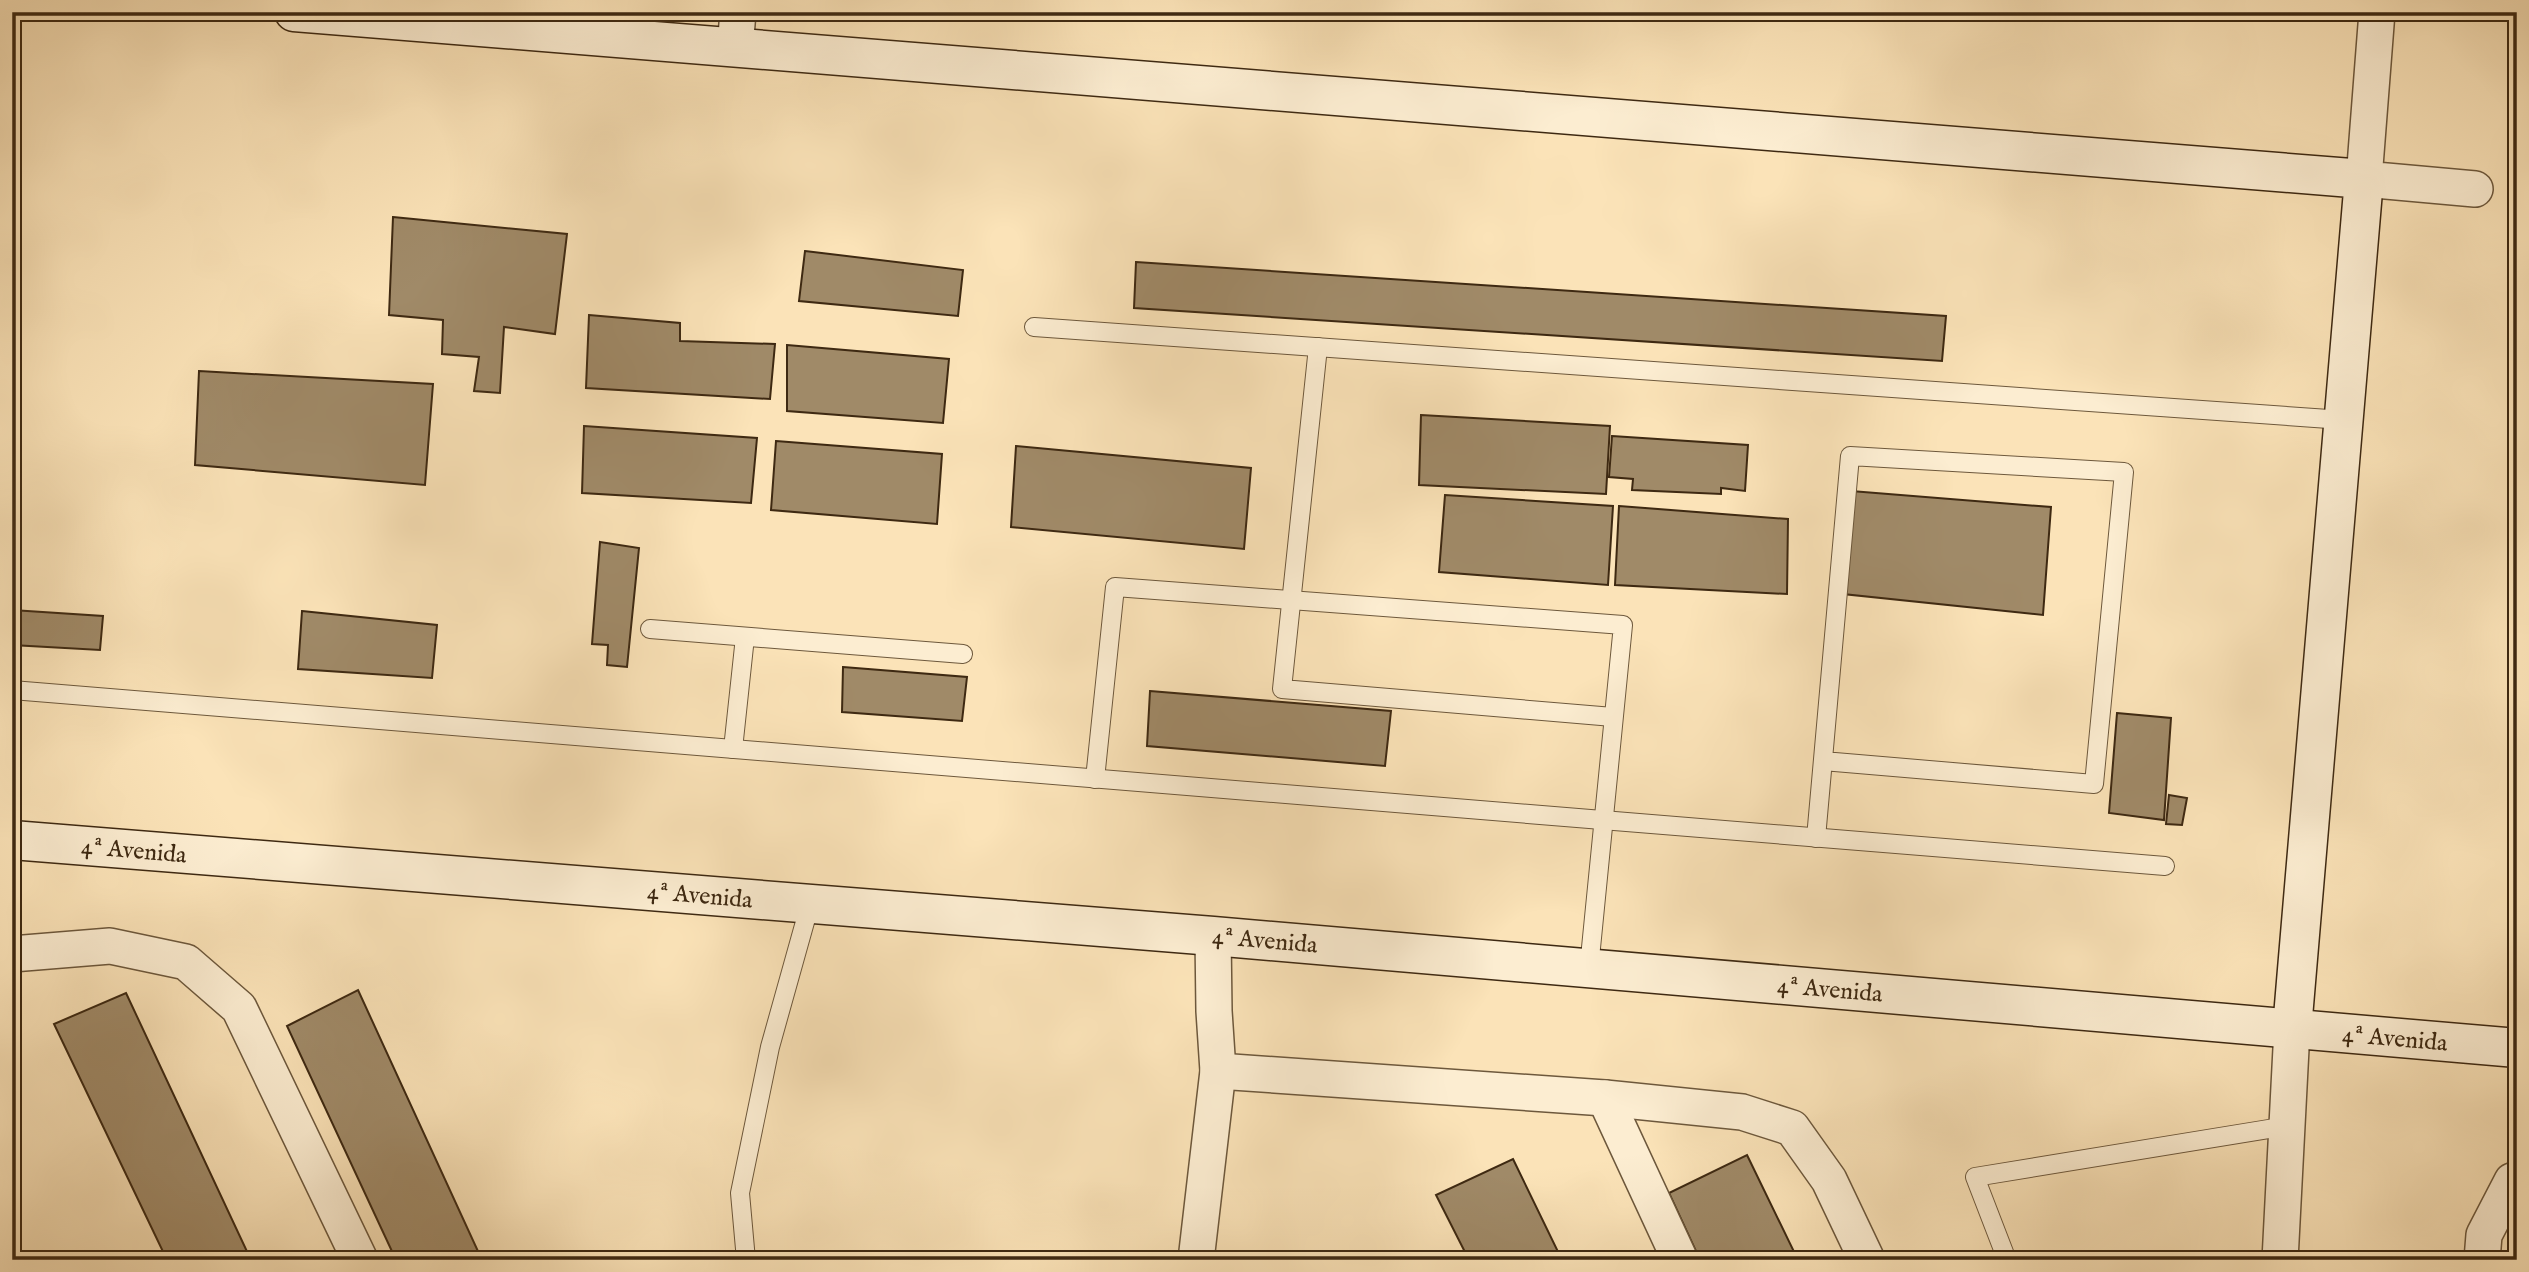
<svg xmlns="http://www.w3.org/2000/svg" width="2529" height="1272" viewBox="0 0 2529 1272" font-family="'IM FELL English',serif">
<style>
.building{fill:#a08a68;stroke:#3e2912;stroke-width:2}
.lines{fill:none;stroke-linecap:round;stroke-linejoin:round}
.lane-casing{stroke:#6d583c;stroke-width:20}
.street-casing{stroke:#6d583c;stroke-width:38}
.secondary-casing{stroke:#3e2912;stroke-width:41}
.lane{stroke:#fcedd1;stroke-width:18}
.street{stroke:#fcedd1;stroke-width:35}
.secondary{stroke:#fcedd1;stroke-width:38}
.labels{text-anchor:middle;stroke-width:5;stroke-linejoin:round;paint-order:stroke}
.street-label{font-size:24px;fill:#3e2912;stroke:#fcedd1}
</style>
<rect width="100%" height="100%" fill="#fbe3b8"/>
<filter id="stains"><feTurbulence type="fractalNoise" baseFrequency=".00286" numOctaves="4"/><feColorMatrix values="0 0 0 0 .2 0 0 0 0 .09 0 0 0 0 .02 0 0 0 .5 -.17"/></filter>
<radialGradient id="worn" r=".72"><stop offset=".6" stop-color="#630" stop-opacity="0"/><stop offset="1" stop-color="#630" stop-opacity=".3"/></radialGradient>
<g class="building">
<polygon points="393,217 567,234 555,334 504,327 500,393 474,391 479,357 442,354 443,320 389,315"/>
<polygon points="805,251 963,270 958,316 799,301"/>
<polygon points="1136,262 1946,316 1942,361 1134,308"/>
<polygon points="589,315 680,323 680,341 775,344 770,399 586,388"/>
<polygon points="787,345 949,359 943,423 787,411"/>
<polygon points="199,371 433,384 425,485 195,465"/>
<polygon points="12,393 18,395 12,411"/>
<polygon points="1421,415 1610,426 1606,494 1419,485"/>
<polygon points="584,426 757,438 751,503 582,493"/>
<polygon points="1612,436 1748,445 1745,491 1721,488 1721,494 1632,490 1633,479 1609,477"/>
<polygon points="776,441 942,454 937,524 771,510"/>
<polygon points="1016,446 1251,468 1244,549 1011,527"/>
<polygon points="1851,491 2051,507 2043,615 1843,594"/>
<polygon points="1445,495 1613,506 1608,585 1439,572"/>
<polygon points="1619,506 1788,519 1787,594 1615,585"/>
<polygon points="600,542 639,548 627,667 607,665 608,645 592,644"/>
<polygon points="12,610 103,616 100,650 12,645"/>
<polygon points="302,611 437,625 432,678 298,669"/>
<polygon points="843,667 967,677 962,721 842,712"/>
<polygon points="1150,691 1391,711 1385,766 1147,746"/>
<polygon points="2117,713 2171,718 2164,820 2109,813"/>
<polygon points="2169,795 2187,798 2182,825 2166,824"/>
<polygon points="358,990 482,1260 396,1260 287,1026"/>
<polygon points="126,993 251,1260 167,1260 54,1024"/>
<polygon points="1747,1155 1798,1260 1700,1260 1669,1193"/>
<polygon points="1513,1159 1562,1260 1469,1260 1436,1195"/>
</g>
<g class="lines">
<g class="lane-casing">
<g id="lane">
<polyline points="1034,327 2343,420"/>
<polyline points="1318,347 1282,689 1613,717"/>
<polyline points="650,629 963,654"/>
<polyline points="12,690 2165,866"/>
<polyline points="733,749 745,637"/>
<polyline points="1095,779 1115,587 1623,625 1589,968"/>
<polyline points="1816,838 1850,456 2124,472 2094,784 1823,761"/>
<polyline points="746,1260 740,1193 770,1047 810,904"/>
<polyline points="2007,1260 1975,1177 2287,1126"/>
</g>
</g>
<g class="street-casing">
<g id="street">
<polyline points="2377,12 2364,179 2475,189"/>
<polyline points="735,48 738,12"/>
<polyline points="12,954 110,946 186,962 239,1008 360,1260"/>
<polyline points="1218,1071 1605,1098 1742,1112 1792,1128 1829,1180 1867,1260"/>
<polyline points="1605,1098 1680,1260"/>
<polyline points="1196,1260 1218,1071 1214,1011 1213,936"/>
<polyline points="2280,1260 2292,1029"/>
<polyline points="2482,1260 2484,1235 2512,1181 2517,1179"/>
</g>
</g>
<g class="secondary-casing">
<g id="secondary">
<polyline points="294,12 2364,179 2292,1029"/>
<polyline points="12,840 1213,936 2517,1048"/>
</g>
</g>
<use href="#lane" class="lane"/>
<use href="#street" class="street"/>
<use href="#secondary" class="secondary"/>
</g>
<g class="labels">
<g class="street-label">
<text transform="translate(134 850) rotate(5)" y="8">4ª Avenida</text>
<text transform="translate(700 895) rotate(5)" y="8">4ª Avenida</text>
<text transform="translate(1265 940) rotate(5)" y="8">4ª Avenida</text>
<text transform="translate(1830 989) rotate(5)" y="8">4ª Avenida</text>
<text transform="translate(2395 1038) rotate(5)" y="8">4ª Avenida</text>
</g>
</g>
<rect width="2529" height="1272" fill="none" stroke="#fbe3b8" stroke-width="42"/>
<rect x="14" y="14" width="2501" height="1244" fill="none" stroke="#3e2912" stroke-width="3.5"/>
<rect x="21" y="21" width="2487" height="1230" fill="none" stroke="#3e2912" stroke-width="2"/>
<rect width="100%" height="100%" filter="url(#stains)"/>
<rect width="100%" height="100%" fill="url(#worn)"/>
</svg>
